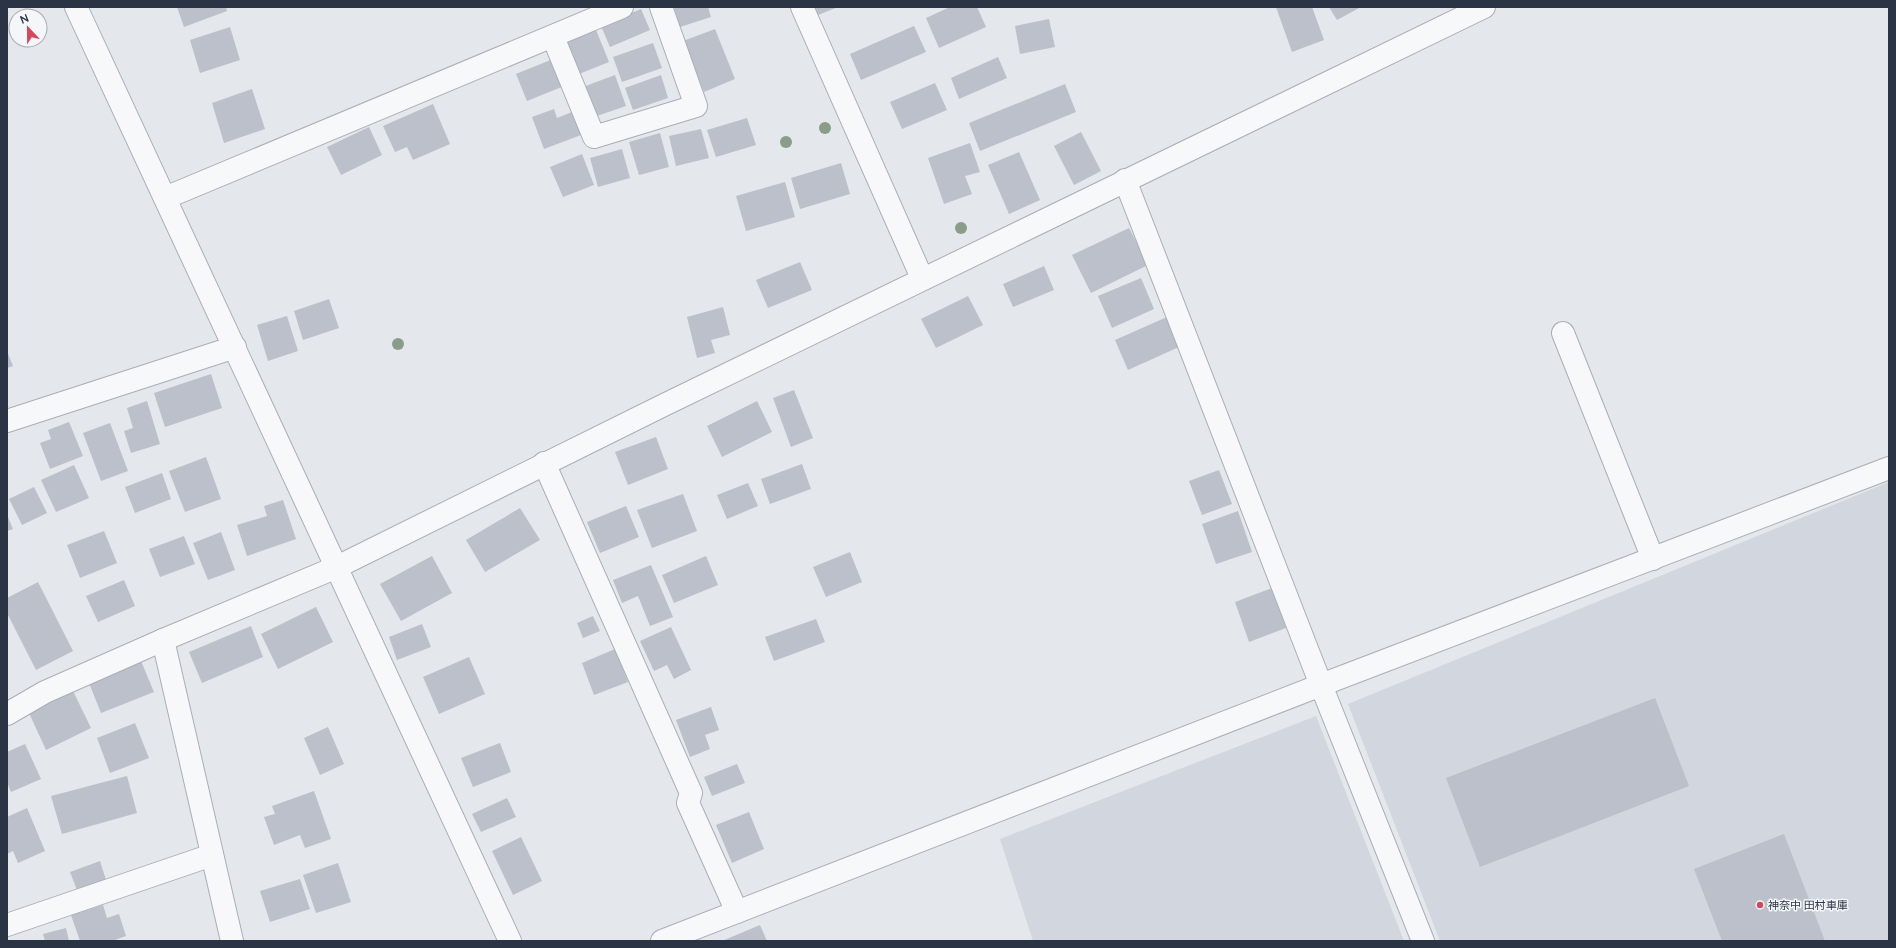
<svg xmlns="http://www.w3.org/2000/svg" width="1896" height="948" viewBox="0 0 1896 948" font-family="'Nunito Sans','Noto Sans JP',sans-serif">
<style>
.built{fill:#d2d6de}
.building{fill:#bbc0ca}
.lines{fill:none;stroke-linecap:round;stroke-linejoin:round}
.minor-casing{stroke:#a9aeb7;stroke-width:24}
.minor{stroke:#f7f8fa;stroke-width:22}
.tree{fill:#899d89}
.poi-dot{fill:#d1495b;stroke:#f4f6f9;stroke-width:1.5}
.labels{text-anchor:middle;stroke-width:3;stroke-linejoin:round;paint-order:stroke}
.poi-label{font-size:11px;fill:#2b3445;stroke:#f4f6f9;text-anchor:start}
</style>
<rect width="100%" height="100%" fill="#e4e7ec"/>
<g class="built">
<polygon points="1889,482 1889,941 1440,941 1348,704"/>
<polygon points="1316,716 1404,941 1033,941 1000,839"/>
</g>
<g class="building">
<polygon points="177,7 226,7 227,11 184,27"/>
<polygon points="674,7 708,7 711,17 680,27"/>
<polygon points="815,7 838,7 818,15"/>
<polygon points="950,7 977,7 986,27 939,48 926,18"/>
<polygon points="1276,7 1312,7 1324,40 1292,52"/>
<polygon points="1329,7 1361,7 1337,20"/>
<polygon points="641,9 650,30 610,47 601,26"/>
<polygon points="1049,19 1055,47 1020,54 1015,26"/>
<polygon points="914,26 926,52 861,80 850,54"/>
<polygon points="230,27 240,60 200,73 190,40"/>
<polygon points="715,29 735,79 704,92 683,41"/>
<polygon points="596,30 609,62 579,74 567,41"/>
<polygon points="653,43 662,68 622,82 613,57"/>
<polygon points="998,57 1007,78 959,99 951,78"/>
<polygon points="553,59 564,86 527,101 516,74"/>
<polygon points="615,75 626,106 594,117 583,87"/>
<polygon points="661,75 668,98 633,110 625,88"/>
<polygon points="935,83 947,110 902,129 890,102"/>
<polygon points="1065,84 1076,112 980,151 969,123"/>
<polygon points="252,89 265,129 224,143 212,103"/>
<polygon points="433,104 450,144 413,160 407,147 395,152 383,126"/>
<polygon points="554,109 557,118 572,112 581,135 544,149 532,117"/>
<polygon points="747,118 756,145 716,157 707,130"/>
<polygon points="369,127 382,155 341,175 327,147"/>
<polygon points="701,129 709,158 676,166 669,136"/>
<polygon points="1081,132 1101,171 1074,185 1054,146"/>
<polygon points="660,133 669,167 639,175 629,142"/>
<polygon points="970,143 980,172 965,176 972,194 944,204 928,158"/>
<polygon points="622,149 630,178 598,187 590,158"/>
<polygon points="1019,152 1040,200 1009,214 988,165"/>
<polygon points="582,154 594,185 563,197 550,167"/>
<polygon points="841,163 850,194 800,209 791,178"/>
<polygon points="785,182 795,217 746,231 736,196"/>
<polygon points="1129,228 1148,265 1091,293 1072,255"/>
<polygon points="800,262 812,290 768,308 756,280"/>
<polygon points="1044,266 1054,290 1013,307 1003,284"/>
<polygon points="1141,278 1154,309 1112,328 1098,296"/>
<polygon points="968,296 983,325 936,348 921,319"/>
<polygon points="329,299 339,328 303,340 294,311"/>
<polygon points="723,307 730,335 711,340 715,353 697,358 687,317"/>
<polygon points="287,316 298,351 268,361 257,325"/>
<polygon points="1167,317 1179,347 1128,370 1115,340"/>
<polygon points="7,351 13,366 7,368"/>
<polygon points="211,374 222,408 165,427 154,393"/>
<polygon points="794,390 813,438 791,447 773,398"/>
<polygon points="147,401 160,444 131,453 124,431 133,428 127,408"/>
<polygon points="757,401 772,432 722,457 707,426"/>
<polygon points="69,422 83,456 50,469 40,443 51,439 48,430"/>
<polygon points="110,423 128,471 101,481 83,433"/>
<polygon points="656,437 668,469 628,485 615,452"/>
<polygon points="206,457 221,499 185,512 169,471"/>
<polygon points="802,464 811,489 770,504 761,479"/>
<polygon points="74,465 89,498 56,512 41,480"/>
<polygon points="1219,470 1232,504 1202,515 1189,481"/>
<polygon points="162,473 171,499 135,513 125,487"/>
<polygon points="748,483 758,506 727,519 717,495"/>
<polygon points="34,487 47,513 22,525 9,499"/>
<polygon points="683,494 697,531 652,548 637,510"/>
<polygon points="283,500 296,539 247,556 237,525 267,516 264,506"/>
<polygon points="626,506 639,537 600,553 587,522"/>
<polygon points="520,508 540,540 485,572 466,540"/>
<polygon points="1238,511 1252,552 1216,564 1202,524"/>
<polygon points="7,515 13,529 7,531"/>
<polygon points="104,531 117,563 80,578 67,545"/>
<polygon points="221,532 235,570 208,580 193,543"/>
<polygon points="184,536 195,564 160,577 149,549"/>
<polygon points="850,552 862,582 826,597 813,567"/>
<polygon points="432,556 452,593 401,621 380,584"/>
<polygon points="706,556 718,585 674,603 662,575"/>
<polygon points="651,565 673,617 650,626 638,596 622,603 613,580"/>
<polygon points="124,580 135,606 98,622 86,596"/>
<polygon points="38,582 73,651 36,670 7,613 7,598"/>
<polygon points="1272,588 1286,628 1249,642 1235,602"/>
<polygon points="316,607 333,642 278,669 261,634"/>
<polygon points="593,616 600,631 583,638 577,623"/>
<polygon points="816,619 825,642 774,661 765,637"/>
<polygon points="422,624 431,647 397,660 389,637"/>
<polygon points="251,626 263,657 202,683 189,652"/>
<polygon points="671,627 691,670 674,679 667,665 654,671 640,641"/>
<polygon points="615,649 628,682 594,695 582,663"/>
<polygon points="469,657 485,694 439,714 423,677"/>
<polygon points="141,661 154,692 101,713 89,683"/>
<polygon points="73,691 91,728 46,750 29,713"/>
<polygon points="1655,698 1689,786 1480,867 1446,778"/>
<polygon points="711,707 719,730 705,735 710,749 690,757 676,720"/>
<polygon points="135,723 149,758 110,773 97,738"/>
<polygon points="328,727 344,764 320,775 304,738"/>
<polygon points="500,743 511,772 473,787 461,758"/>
<polygon points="25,744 41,779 11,792 7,782 7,752"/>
<polygon points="737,764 745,783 712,796 704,777"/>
<polygon points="127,776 137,813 62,834 51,796"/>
<polygon points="314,791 331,839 305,848 300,835 274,845 264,817 275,814 272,806"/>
<polygon points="507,798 516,817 481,832 472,814"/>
<polygon points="27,808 45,851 18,863 13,851 7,854 7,817"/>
<polygon points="749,812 764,849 732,863 716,825"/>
<polygon points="1784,834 1825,941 1722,941 1694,869"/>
<polygon points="521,837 542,881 513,895 492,851"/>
<polygon points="100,861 106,880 77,890 70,872"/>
<polygon points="338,863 351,902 316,913 303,875"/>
<polygon points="300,879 310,909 270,922 260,891"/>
<polygon points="103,905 107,918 119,914 126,936 112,941 80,941 71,915"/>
<polygon points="760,925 767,941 722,941"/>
<polygon points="66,928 69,941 45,941 43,934"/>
</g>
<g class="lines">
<g class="minor-casing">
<g id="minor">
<polyline points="76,7 510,941"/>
<polyline points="802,7 922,278"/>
<polyline points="553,37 594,137 696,106 661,7"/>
<polyline points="1125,180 1321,685 1423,941"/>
<polyline points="165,198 622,7"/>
<polyline points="1563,333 1653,559"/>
<polyline points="7,421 235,347"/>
<polyline points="544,463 691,793 688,803 737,912"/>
<polyline points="163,640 232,941"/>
<polyline points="7,714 45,692 163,640 337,567 666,404 1484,7"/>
<polyline points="7,925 212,855"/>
<polyline points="662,941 1321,685 1889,468"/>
</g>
</g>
<use href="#minor" class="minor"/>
</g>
<g class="tree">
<circle cx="825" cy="128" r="6"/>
<circle cx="786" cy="142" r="6"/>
<circle cx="961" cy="228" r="6"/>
<circle cx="398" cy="344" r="6"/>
</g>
<circle class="poi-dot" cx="1760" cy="905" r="4"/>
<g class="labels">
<g class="poi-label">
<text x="1768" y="909">神奈中 田村車庫</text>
</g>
</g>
<rect width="1896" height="948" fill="none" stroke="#2b3445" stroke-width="16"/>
<g transform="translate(28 28) rotate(338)"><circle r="19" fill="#f4f6f9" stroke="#a4a8b1"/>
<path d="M0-3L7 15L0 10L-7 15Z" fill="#d1495b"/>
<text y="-6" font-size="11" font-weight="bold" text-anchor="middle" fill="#2b3445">N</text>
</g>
</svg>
